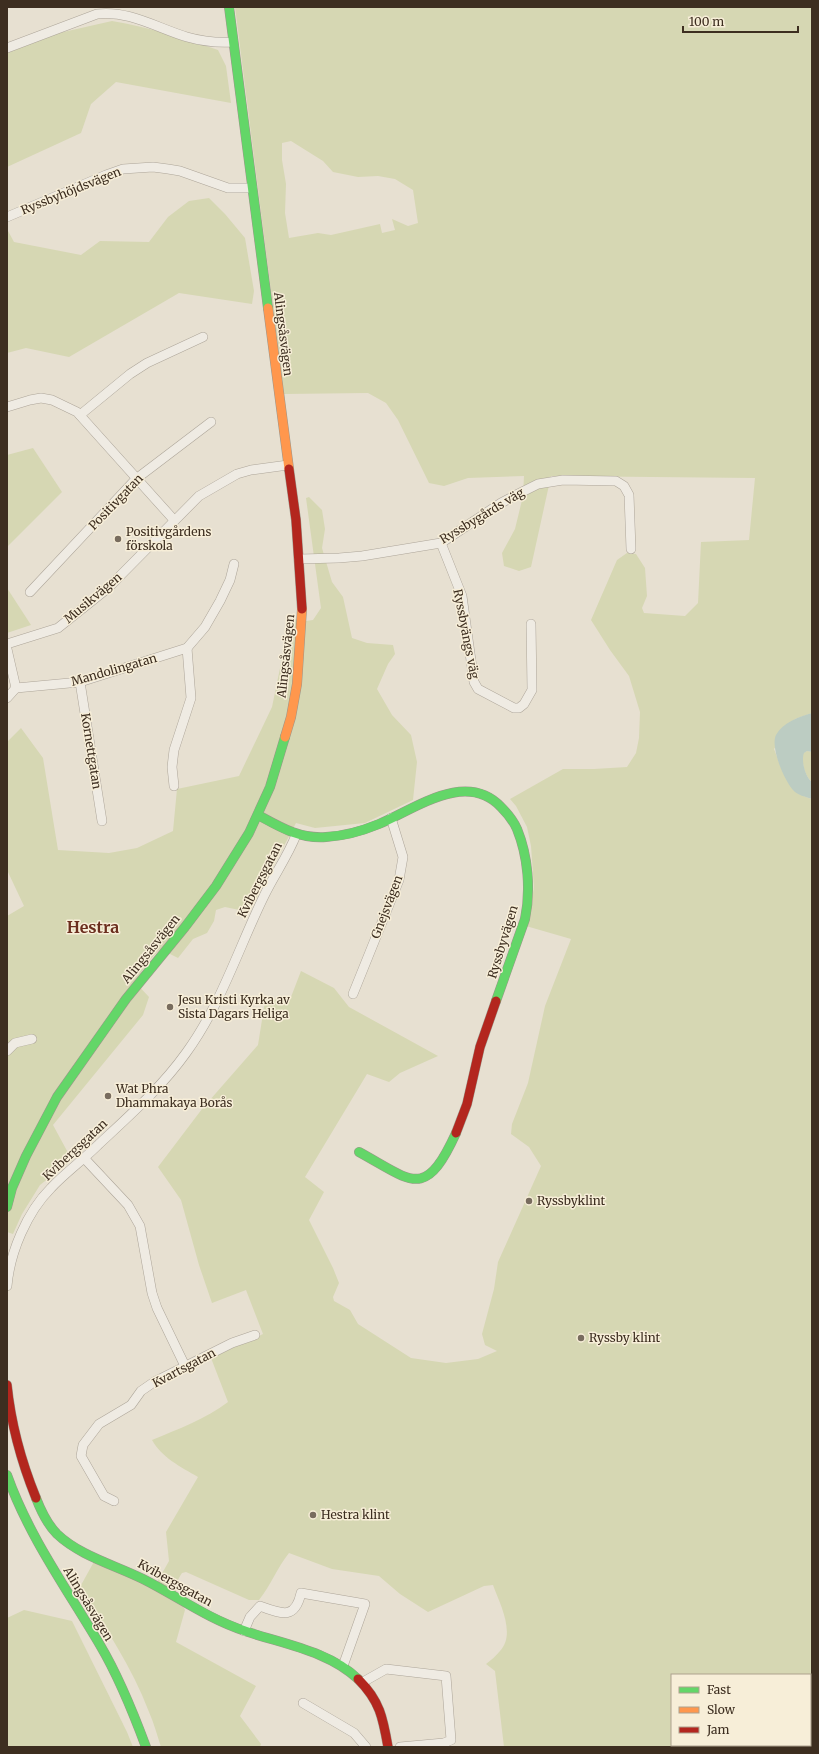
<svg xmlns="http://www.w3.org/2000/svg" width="819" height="1754" viewBox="0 0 819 1754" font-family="Merriweather,serif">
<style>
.green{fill:#d6d7b3;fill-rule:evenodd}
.water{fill:#bcccc2}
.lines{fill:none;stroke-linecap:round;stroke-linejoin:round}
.street-casing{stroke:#ada599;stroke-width:10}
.fast-casing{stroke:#9c958a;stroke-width:10}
.slow-casing{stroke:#9c958a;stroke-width:10}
.jam-casing{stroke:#9c958a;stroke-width:10}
.street{stroke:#efebe3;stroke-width:9}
.fast{stroke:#63d668;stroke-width:9}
.slow{stroke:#ff974d;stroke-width:9}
.jam{stroke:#b3261e;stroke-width:9}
.poi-dot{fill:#786c5e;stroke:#f7eed8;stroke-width:1.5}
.labels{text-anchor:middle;stroke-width:3;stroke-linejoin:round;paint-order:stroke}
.street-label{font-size:12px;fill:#3d2e20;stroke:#f7eed8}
.poi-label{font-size:12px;fill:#3d2e20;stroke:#f7eed8;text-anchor:start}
.district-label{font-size:16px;font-weight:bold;fill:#6b2e1e;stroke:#f7eed8}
</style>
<rect width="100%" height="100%" fill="#e7e0d1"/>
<g class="green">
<path d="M235,7H812V713L795,719L774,749C782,769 788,793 812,799V1747H744L745,1745H810V1675H672V1745H683V1747H504L495,1671L486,1664C491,1660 496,1656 500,1651C516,1634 500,1604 493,1585L484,1586L428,1612L400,1594L379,1576L332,1569L289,1553C277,1568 271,1585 259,1600H249L186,1572L182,1573C171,1589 177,1596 185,1610L176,1642L256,1686L240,1716L261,1744L260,1747H161C157,1735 154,1723 149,1712C132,1667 105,1627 80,1587L96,1558L155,1586L169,1561L166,1532L198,1477C181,1467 161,1457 152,1440C178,1429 206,1419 228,1402L211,1358L263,1334L246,1290L212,1303L199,1265L181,1200L158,1167L202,1109L258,1045L265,1001L291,997L301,971L334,988L349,1007L438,1056L400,1073L389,1082L367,1074L305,1177L324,1192L309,1220L333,1268L339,1283L333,1297L334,1301L350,1310L358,1324L411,1358L446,1363L478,1359L497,1351L485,1345L482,1334L494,1289L498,1262L541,1166L529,1147L511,1134L512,1124L528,1083L545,1006L571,939L526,926L534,888L531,846L527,827L516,806L510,799L563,769H594L627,767L636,753L639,738L640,712L629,676L610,650L591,620L617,560L627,553L636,554L645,568L647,596L642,608L644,613L685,616L698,603L701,542L749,540L755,478L551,476L531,567L519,571L504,566L502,553L515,529L523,496L524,476L468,478L444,486L429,483L398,420L386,403L368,393L284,394ZM291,141L323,161L333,172L358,177L378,176L395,179L413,190L418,223L408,226L392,219L395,230L382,233L380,224L331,235L318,233L289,238L285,213L286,184L282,160V143Z"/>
<path d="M112,21C149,27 183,38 218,50L226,66L231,103L116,82L91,104L81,133L7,167V53L59,33Z"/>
<polygon points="209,198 225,214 245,238 254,291 252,304 179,293 69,357 26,348 7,353 7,229 14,242 81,255 100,241 149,242 168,217 189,201"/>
<polygon points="33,448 62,492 7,547 7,455"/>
<polygon points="309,497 322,510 325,529 322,548 332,582 343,597 352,638 367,643 393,645 395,654 388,664 377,689 392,715 411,735 417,762 413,800 365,823 315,828 296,823 249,912 225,907 216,910 214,921 207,933 193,939 178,958 160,949 147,963 135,982 149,997 143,1015 53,1125 72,1160 40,1185 22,1214 13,1234 7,1232 7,916 24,906 7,870 7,742 21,728 43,758 58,850 109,853 137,848 173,831 177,789 239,776 272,707 291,615 299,622 313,620 321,608 306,498"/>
<polygon points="7,588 31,625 7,633"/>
<path d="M807,751L812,752V782C805,777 801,761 803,753Z"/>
<polygon points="24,1610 72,1621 127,1732 133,1747 7,1747 7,1618"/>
</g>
<path class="water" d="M812,713V752L807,751L804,753C801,760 805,777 812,782V799C806,797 797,795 793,790C784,780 770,747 776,735C783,722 799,717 812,713Z"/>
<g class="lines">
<g class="street-casing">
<g id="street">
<path d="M7,48L97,14C129,10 157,28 187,37C201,41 218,43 233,42"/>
<polyline points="7,217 106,175 123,169 153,167 168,169 180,171 228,188 252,188"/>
<polyline points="7,407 30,400 41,398 52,400 77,412 174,520"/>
<polyline points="80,415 130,374 147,363 203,337"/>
<polyline points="441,543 462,596 474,682 478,689 514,708 519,708 524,704 532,690 531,624"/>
<polyline points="299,559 339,558 362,556 441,543 501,503 518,494 538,484 563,480 616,481 624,486 629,495 631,549"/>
<polyline points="30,592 136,479 211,422"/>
<polyline points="7,644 58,628 108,588 199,496 237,474 251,470 288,465"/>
<polyline points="7,649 16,688 7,698"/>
<polyline points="80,682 102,821"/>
<polyline points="16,688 80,682 187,648 205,627 220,601 230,580 234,564"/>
<polyline points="174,786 172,767 174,750 191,698 187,648"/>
<polyline points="353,994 399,880 403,857 391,818"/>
<polyline points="7,1051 15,1043 32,1039"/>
<polyline points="84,1158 128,1205 140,1226 152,1293 157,1308 185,1366"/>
<path d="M7,1286C10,1252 27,1212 51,1188C65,1173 83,1160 98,1145C129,1116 161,1088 186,1053C221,1005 238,949 264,896C274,875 288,856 296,835"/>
<polyline points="114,1501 104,1496 81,1456 83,1445 99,1424 131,1405 141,1391 154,1382 232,1343 255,1335"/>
<path d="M244,1631L250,1617L260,1606C282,1614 295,1620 301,1593L365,1604L343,1666"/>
<polyline points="363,1682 386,1669 446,1676 451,1740 444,1743 400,1747"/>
<polyline points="303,1703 354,1733 366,1747"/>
</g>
</g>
<g class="fast-casing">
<g id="fast">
<polyline points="229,7 268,308"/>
<path d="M258,815C280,827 299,839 326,837C344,836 362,831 379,824C415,809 466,770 501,807C508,814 513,820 517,829C528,856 531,890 525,919L496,1001"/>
<path d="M359,1152C412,1181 425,1201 456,1133"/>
<polyline points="7,1207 12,1188 26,1156 57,1097 126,999 185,927 216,886 249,833 270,787 285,737"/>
<path d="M7,1475C29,1537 67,1589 100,1645C119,1677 133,1712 146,1747"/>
<path d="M36,1498C41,1511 47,1524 57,1534C80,1556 115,1565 143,1579C177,1596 208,1619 245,1631C283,1644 329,1651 358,1679"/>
</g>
</g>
<g class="slow-casing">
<g id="slow">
<polyline points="268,308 289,469"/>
<polyline points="285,737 291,717 297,684 302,609"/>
</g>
</g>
<g class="jam-casing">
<g id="jam">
<polyline points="289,469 296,520 302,609"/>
<polyline points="456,1133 467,1104 480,1047 496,1001"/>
<path d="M7,1385C11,1424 21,1461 36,1498"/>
<path d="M358,1679C380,1701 383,1718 388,1747"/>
</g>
</g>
<use href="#street" class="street"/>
<use href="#fast" class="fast"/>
<use href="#slow" class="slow"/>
<use href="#jam" class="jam"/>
</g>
<g class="poi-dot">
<circle cx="118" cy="539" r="4"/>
<circle cx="170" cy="1007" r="4"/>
<circle cx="108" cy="1096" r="4"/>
<circle cx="529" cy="1201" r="4"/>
<circle cx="581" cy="1338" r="4"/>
<circle cx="313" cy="1515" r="4"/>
</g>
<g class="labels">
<g class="street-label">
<text transform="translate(71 191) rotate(-22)" y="4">Ryssbyhöjdsvägen</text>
<text transform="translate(283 334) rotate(83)" y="4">Alingsåsvägen</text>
<text transform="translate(116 502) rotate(-46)" y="4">Positivgatan</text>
<text transform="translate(482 516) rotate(-31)" y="4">Ryssbygårds väg</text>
<text transform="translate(93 598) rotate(-40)" y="4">Musikvägen</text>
<text transform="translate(466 634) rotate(79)" y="4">Ryssbyängs väg</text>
<text transform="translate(286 656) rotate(-84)" y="4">Alingsåsvägen</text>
<text transform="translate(114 670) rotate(-16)" y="4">Mandolingatan</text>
<text transform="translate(91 751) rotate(81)" y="4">Kornettgatan</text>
<text transform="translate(260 880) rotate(-63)" y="4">Kvibergsgatan</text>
<text transform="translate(387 907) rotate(-69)" y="4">Gnejsvägen</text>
<text transform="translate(503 942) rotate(-73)" y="4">Ryssbyvägen</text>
<text transform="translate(151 949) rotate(-51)" y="4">Alingsåsvägen</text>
<text transform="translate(75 1150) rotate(-43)" y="4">Kvibergsgatan</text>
<text transform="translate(184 1368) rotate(-28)" y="4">Kvartsgatan</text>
<text transform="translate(175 1583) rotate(29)" y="4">Kvibergsgatan</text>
<text transform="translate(88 1604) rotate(59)" y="4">Alingsåsvägen</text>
</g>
<g class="poi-label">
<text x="126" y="536">Positivgårdens<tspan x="126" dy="14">förskola</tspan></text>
<text x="178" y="1004">Jesu Kristi Kyrka av<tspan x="178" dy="14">Sista Dagars Heliga</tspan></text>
<text x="116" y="1093">Wat Phra<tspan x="116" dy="14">Dhammakaya Borås</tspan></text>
<text x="537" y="1205">Ryssbyklint</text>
<text x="589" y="1342">Ryssby klint</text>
<text x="321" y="1519">Hestra klint</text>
</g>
<g class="district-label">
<text x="93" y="933">Hestra</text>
</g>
</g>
<rect width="819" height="1754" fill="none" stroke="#3d2e20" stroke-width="16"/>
<rect x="671" y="1674" width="140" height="72" fill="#f7eed8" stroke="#ada18e"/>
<rect x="679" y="1687" width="20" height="6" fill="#63d668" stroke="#ada18e"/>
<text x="707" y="1694" font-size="12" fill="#3d2e20">Fast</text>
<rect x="679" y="1707" width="20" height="6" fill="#ff974d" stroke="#ada18e"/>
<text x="707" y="1714" font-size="12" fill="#3d2e20">Slow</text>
<rect x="679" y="1727" width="20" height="6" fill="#b3261e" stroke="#ada18e"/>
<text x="707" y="1734" font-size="12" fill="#3d2e20">Jam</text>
<path d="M683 26v6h115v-6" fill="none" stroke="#3d2e20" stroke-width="2"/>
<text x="689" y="26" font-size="12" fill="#3d2e20" stroke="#f7eed8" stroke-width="3" paint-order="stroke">100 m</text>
</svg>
